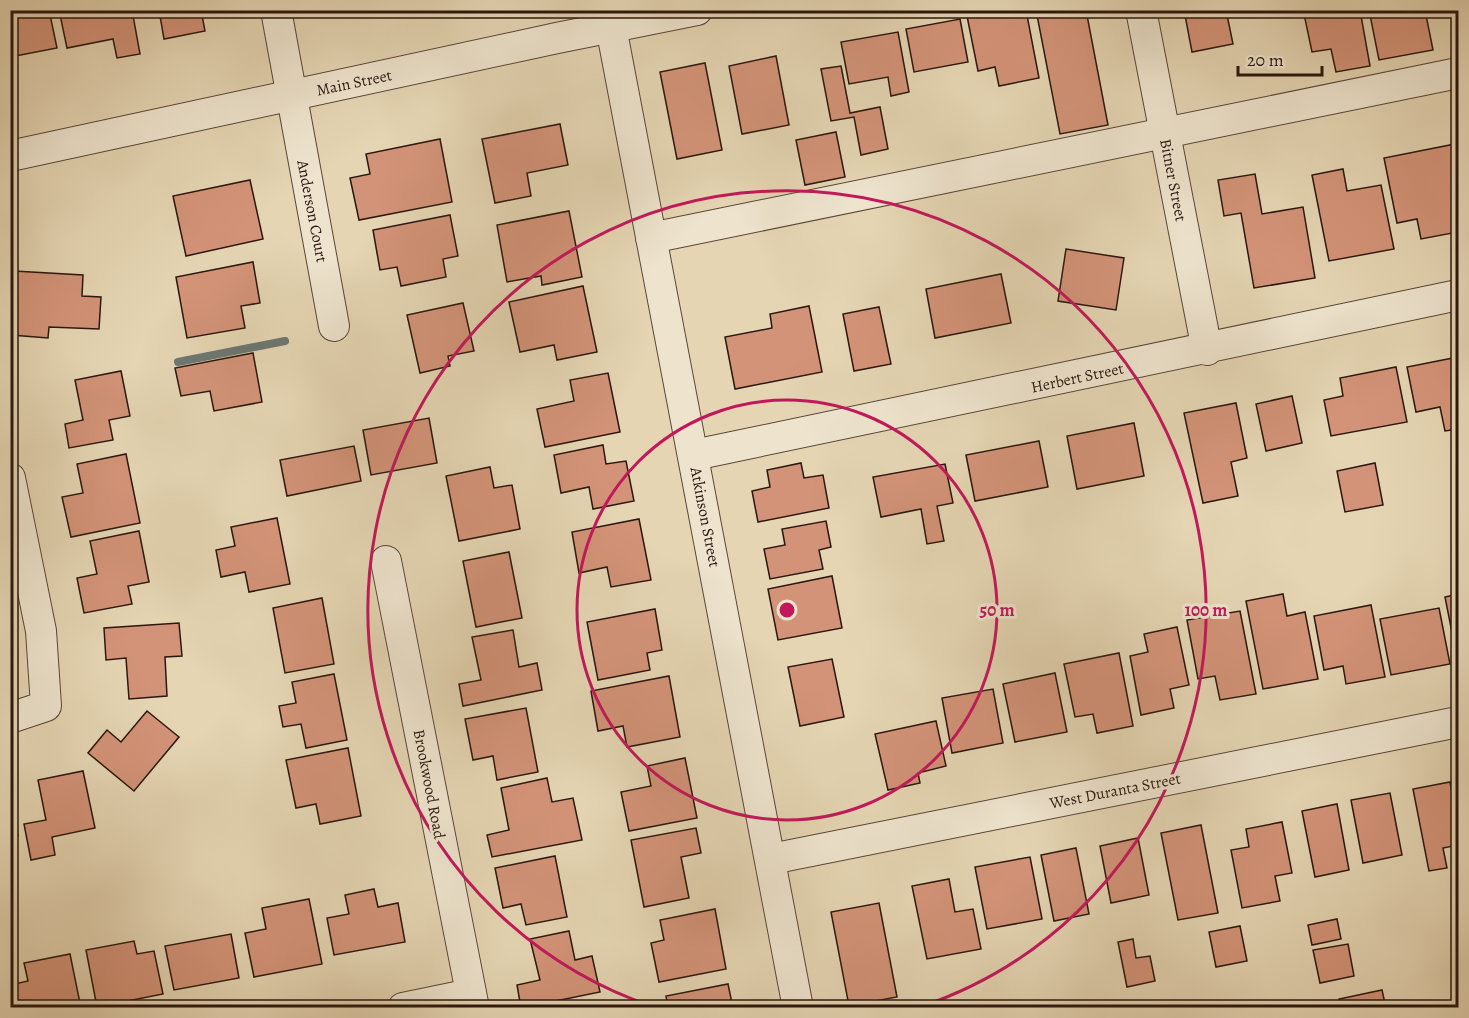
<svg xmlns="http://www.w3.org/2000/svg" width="1469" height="1018" viewBox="0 0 1469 1018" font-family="Alegreya,serif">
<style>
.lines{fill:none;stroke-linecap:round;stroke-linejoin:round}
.stream{stroke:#6c7773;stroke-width:8}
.building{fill:#d39378;stroke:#2a170f;stroke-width:1.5}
.minor-casing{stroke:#594638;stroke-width:32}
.minor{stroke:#eee4ce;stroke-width:30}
.ring{fill:none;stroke:#c2185b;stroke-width:3}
.labels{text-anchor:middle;stroke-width:6;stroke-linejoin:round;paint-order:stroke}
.street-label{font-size:16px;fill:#2a170f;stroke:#eee4ce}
.centre{fill:#c2185b;stroke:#eee4ce;stroke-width:3}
.ring-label{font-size:18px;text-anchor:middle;font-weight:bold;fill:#c2185b;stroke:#eee4ce;stroke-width:6;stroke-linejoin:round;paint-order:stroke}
</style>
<rect width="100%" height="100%" fill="#e5d5b3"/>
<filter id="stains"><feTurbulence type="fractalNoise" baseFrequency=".00333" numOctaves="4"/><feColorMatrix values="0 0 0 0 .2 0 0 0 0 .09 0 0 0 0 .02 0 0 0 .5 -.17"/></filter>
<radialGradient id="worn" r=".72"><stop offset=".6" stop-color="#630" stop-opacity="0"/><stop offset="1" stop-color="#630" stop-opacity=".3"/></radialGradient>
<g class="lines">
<polyline class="stream" points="178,362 285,341"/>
</g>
<g class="building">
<polygon points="32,10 49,10 57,48 10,57 10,15"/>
<polygon points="59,10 132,10 140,54 117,58 113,39 67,48"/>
<polygon points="159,10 201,10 205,31 164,39"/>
<polygon points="998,10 1026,10 1039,78 999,86 995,67 978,71 967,16"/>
<polygon points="1036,10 1086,10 1108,125 1060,134"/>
<polygon points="1184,10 1226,10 1233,44 1192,52"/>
<polygon points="1322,10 1360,10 1370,66 1336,72 1331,49 1312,52 1304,14"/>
<polygon points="1369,10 1425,10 1433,50 1379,60"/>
<polygon points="960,19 968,62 914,72 906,29"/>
<polygon points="898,32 909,92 891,96 888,77 849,84 841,42"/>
<polygon points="776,56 789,125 742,134 729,66"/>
<polygon points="705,63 722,150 677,159 660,72"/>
<polygon points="841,66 850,113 880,107 888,149 861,155 854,117 831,121 821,69"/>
<polygon points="560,124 568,165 527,173 531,196 495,203 482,139"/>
<polygon points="836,132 845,177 805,185 796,140"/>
<polygon points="440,139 452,202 359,220 350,178 370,174 366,154"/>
<polygon points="1455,144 1458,161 1458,232 1421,239 1417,219 1397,223 1384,158"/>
<polygon points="1343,169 1347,191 1381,185 1394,249 1329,261 1312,175"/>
<polygon points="1255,174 1262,214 1303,207 1315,278 1254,288 1241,213 1224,216 1218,180"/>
<polygon points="250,180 263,239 186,256 173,196"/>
<polygon points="569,211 582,277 542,285 541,276 507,282 497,225"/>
<polygon points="450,215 458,256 443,259 446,277 401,286 397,267 380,270 373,230"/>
<polygon points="1066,249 1124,258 1116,310 1058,301"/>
<polygon points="253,262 260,303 241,306 245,328 187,338 176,277"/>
<polygon points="14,271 83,275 82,296 101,297 99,329 49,327 48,338 11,335"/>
<polygon points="1001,274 1011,323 935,338 926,289"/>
<polygon points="583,286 597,352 557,360 554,345 520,352 509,302"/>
<polygon points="463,303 474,351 448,356 450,366 420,373 407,315"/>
<polygon points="809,306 822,372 735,389 725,337 772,328 770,314"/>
<polygon points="879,307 891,364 854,371 843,314"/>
<polygon points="253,353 262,402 214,411 210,391 181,396 175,368"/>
<polygon points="1458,357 1458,429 1445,431 1440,407 1416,412 1407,367"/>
<polygon points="1396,367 1407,422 1331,436 1324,400 1343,396 1340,378"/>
<polygon points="121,371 130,416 109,420 113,440 69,448 65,424 83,420 75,380"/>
<polygon points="608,373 620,432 545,447 537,409 574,401 570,380"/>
<polygon points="1292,396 1302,443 1266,451 1256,404"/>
<polygon points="1236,403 1247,458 1231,462 1238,496 1203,503 1184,413"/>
<polygon points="429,418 437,463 371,475 363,430"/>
<polygon points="1134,423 1144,476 1077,489 1067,436"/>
<polygon points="1039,441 1048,487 975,501 966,455"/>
<polygon points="603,445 606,464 626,461 634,501 593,509 589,487 561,493 554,455"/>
<polygon points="354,446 361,481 287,496 280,460"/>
<polygon points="126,454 140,523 71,537 62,497 83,493 77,464"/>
<polygon points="801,463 804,478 823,475 829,508 758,522 752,491 770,487 767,470"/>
<polygon points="1375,463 1383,505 1345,512 1337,471"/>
<polygon points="945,464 953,503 937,506 944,541 927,544 921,509 881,517 873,477"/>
<polygon points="490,467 494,488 512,485 520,529 459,541 446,476"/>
<polygon points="277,518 290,584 249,592 245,572 221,577 216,550 235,546 231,527"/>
<polygon points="639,519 651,580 611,587 607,567 579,573 572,532"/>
<polygon points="826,521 831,547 819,550 823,569 770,579 764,549 785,545 782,529"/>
<polygon points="139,531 149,582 128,586 132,604 84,613 77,578 97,574 90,541"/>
<polygon points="509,552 522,618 476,627 463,561"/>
<polygon points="832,576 842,628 778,640 768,589"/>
<polygon points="1283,594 1287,616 1305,612 1318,679 1263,689 1246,601"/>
<polygon points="1458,594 1458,652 1456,653 1445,597"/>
<polygon points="322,598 334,664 285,673 273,608"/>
<polygon points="1371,605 1385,677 1346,684 1343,666 1324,670 1314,616"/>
<polygon points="1439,608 1450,664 1391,675 1380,619"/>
<polygon points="655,609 662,650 647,653 650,670 598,680 587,622"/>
<polygon points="1240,611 1256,694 1220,700 1215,676 1198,679 1187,620"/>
<polygon points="179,623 182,656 165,657 167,696 129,699 126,658 106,660 104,628"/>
<polygon points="1177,627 1189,685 1170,689 1174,708 1141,715 1130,656 1148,652 1144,634"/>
<polygon points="513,630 519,667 537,663 542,690 463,706 459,684 481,680 472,637"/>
<polygon points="1119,653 1133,726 1097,733 1093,714 1075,717 1064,664"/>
<polygon points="832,659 844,717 800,726 788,667"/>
<polygon points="1055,673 1067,732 1015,742 1003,684"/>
<polygon points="334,674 347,740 306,748 301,724 283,727 279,706 296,703 292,682"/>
<polygon points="669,676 680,737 627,747 623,726 598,731 591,691"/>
<polygon points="993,689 1003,743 952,753 942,698"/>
<polygon points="526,708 538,772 497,780 493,756 473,760 465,719"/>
<polygon points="147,711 179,737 134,791 88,753 107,730 121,742"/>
<polygon points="936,721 946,766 918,773 920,783 888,790 875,734"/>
<polygon points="348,748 361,816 320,824 316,804 296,808 286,760"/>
<polygon points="685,758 697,818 629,831 621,792 651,786 647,766"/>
<polygon points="83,771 95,828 52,837 55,855 31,860 24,824 46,820 38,780"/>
<polygon points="547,778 552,802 573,798 582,840 492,857 487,835 509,830 501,788"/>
<polygon points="1450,782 1458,826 1458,845 1443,848 1447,868 1429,871 1413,789"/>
<polygon points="1390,793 1402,855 1363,863 1351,800"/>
<polygon points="10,796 18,836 10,838"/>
<polygon points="1337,804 1349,870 1315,877 1302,811"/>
<polygon points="1282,822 1292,873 1275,876 1280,901 1242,908 1231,850 1249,847 1246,829"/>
<polygon points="1201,825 1218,913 1178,920 1161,833"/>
<polygon points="696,828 701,853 681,857 689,898 644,907 631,840"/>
<polygon points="1138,838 1149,895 1111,903 1100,846"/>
<polygon points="1076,848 1089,914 1054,921 1041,855"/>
<polygon points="555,856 567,917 526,925 521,904 503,908 495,868"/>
<polygon points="1030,857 1042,919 987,929 975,867"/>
<polygon points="949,879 955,912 973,909 981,949 927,959 912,886"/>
<polygon points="374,889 378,907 398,903 405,942 334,955 327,918 349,914 345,895"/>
<polygon points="309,899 322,964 254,977 245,933 266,929 262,908"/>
<polygon points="879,903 897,997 849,1006 831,912"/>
<polygon points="715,909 726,969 659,982 651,943 664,940 660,920"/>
<polygon points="1337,919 1341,939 1312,945 1308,925"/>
<polygon points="1240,926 1247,961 1216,967 1209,932"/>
<polygon points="569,931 575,960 592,956 600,992 521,1008 517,985 540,980 530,939"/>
<polygon points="231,934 239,978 174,990 165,946"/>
<polygon points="1133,939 1136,958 1150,956 1155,981 1127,987 1118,942"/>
<polygon points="134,941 137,954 154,951 163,994 97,1007 86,950"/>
<polygon points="1348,944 1354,976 1320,983 1313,950"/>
<polygon points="70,954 81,1008 12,1008 10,985 28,981 24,963"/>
<polygon points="728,984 733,1008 668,1008 666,996"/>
<polygon points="1382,990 1386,1008 1341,1008 1339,999"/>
<polygon points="1436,1002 1437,1008 1408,1008"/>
</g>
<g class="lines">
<g class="minor-casing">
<g id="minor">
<polyline points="276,10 334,326"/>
<polyline points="1141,10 1207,350"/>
<polyline points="611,27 798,1008"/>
<polyline points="10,156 557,38 697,10"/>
<polyline points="651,238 1458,73"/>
<polyline points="694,455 1458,295"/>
<polyline points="10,478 41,631 46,706 10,718"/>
<polyline points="386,561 474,1008"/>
<polyline points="771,859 1458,722"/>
<polyline points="403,1008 471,994"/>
</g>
</g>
<use href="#minor" class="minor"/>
</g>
<g class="ring">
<circle cx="787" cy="610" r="210"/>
<path d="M654 1007A419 419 0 1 1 920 1007"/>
</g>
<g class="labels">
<g class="street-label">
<text transform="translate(354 82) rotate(-12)" y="6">Main Street</text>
<text transform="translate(1174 180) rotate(79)" y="6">Bitner Street</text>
<text transform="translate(313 211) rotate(79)" y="6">Anderson Court</text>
<text transform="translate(1077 377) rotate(-12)" y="6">Herbert Street</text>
<text transform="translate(706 517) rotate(79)" y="6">Atkinson Street</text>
<text transform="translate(430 784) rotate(79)" y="6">Brookwood Road</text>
<text transform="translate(1115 790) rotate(-11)" y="6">West Duranta Street</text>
</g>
</g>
<circle cx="787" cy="610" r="9" class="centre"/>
<g class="ring-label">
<text x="997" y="616">50 m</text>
<text x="1206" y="616">100 m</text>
</g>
<rect width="1469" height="1018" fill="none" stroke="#e5d5b3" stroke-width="36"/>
<rect x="12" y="12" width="1445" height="994" fill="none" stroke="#2a170f" stroke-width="3"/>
<rect x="18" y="18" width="1433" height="982" fill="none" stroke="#2a170f" stroke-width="1.5"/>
<path d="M1238 66v9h84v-9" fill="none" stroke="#2a170f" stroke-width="3"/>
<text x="1247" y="66" font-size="18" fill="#2a170f" stroke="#eee4ce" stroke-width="4.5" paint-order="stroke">20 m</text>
<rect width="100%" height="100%" filter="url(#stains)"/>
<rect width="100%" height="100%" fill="url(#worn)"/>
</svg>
